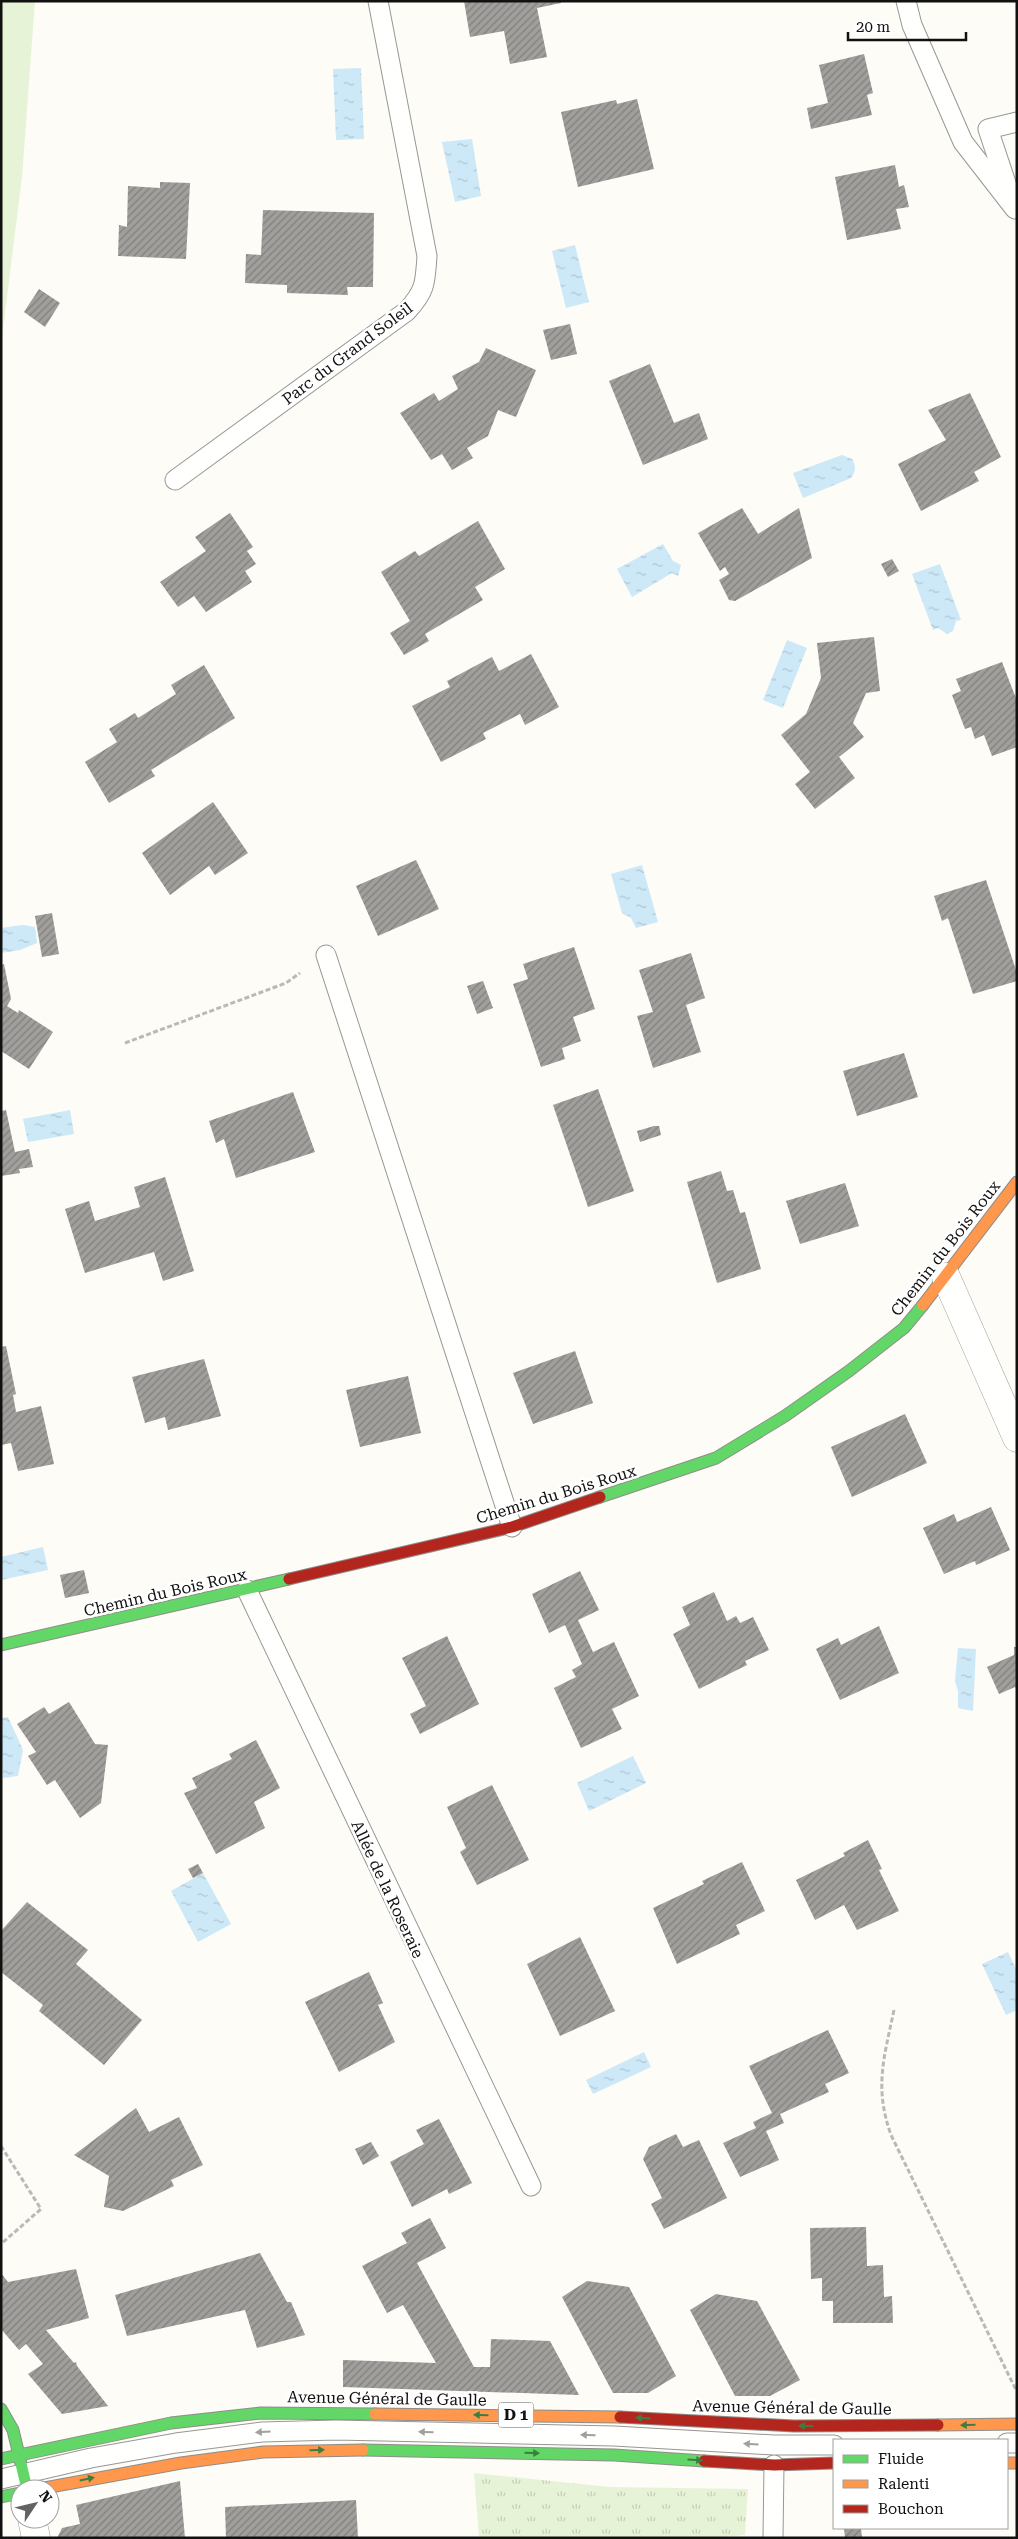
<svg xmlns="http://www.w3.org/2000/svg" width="1018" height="2539" viewBox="0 0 1018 2539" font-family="'Roboto Serif',serif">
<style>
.grass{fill:#e7f3d7}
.park{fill:url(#park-tufts)}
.water{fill:url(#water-ripples)}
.building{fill:url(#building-hatch)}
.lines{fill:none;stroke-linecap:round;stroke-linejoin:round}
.lane-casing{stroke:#979795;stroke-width:21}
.street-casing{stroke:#979795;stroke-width:29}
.fast-casing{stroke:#8e8d8b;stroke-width:13}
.slow-casing{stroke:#8e8d8b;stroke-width:13}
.jam-casing{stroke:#8e8d8b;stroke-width:13}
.path{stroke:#b9b9b8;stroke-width:3;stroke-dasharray:5 2.5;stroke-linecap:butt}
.lane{stroke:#fffffe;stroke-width:19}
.street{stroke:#fffffe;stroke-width:28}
.fast{stroke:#63d668;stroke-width:11}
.slow{stroke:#ff974d;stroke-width:11}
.jam{stroke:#b3261e;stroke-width:11}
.oneway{fill:#3e7d41}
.oneway2{fill:#a0a09f}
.labels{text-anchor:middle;stroke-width:5;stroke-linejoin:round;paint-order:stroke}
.shield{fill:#fff;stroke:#585858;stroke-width:1}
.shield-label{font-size:15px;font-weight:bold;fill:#111}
.street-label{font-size:16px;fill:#111;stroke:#fff}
</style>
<defs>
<pattern id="park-tufts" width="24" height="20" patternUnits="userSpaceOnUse" patternTransform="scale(1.25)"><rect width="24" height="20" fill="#e7f3d7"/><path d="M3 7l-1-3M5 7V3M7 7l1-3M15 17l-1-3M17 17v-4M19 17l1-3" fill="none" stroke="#c5cfb8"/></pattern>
<pattern id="water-ripples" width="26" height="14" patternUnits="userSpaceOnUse" patternTransform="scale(1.25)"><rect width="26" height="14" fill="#cde8f7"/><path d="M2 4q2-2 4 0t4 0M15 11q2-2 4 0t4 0" fill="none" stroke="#afc6d3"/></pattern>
<pattern id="building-hatch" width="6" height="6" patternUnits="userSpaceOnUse" patternTransform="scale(1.25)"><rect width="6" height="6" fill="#a19f9c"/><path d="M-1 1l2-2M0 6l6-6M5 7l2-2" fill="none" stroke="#82807e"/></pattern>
</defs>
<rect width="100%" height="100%" fill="#fdfcf7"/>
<polygon class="grass" points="1,1 35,1 22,177 1,345"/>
<polygon class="park" points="474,2473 610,2487 748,2489 745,2535 713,2538 479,2538"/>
<g class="water">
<polygon points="361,68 364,139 336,140 333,69"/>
<polygon points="472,139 481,196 455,202 442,142"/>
<polygon points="575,245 589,302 566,308 552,251"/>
<path d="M842,455L852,459C856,466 856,471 851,478L803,498L793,473Z"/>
<polygon points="663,544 673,561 681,565 678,576 672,573 632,597 617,569"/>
<polygon points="940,564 961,620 956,621 953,631 947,634 938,628 933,630 912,574"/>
<polygon points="787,640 807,648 783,708 763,700"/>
<polygon points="642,865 658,922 636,928 631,918 622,913 611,874"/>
<polygon points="22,925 35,927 37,943 20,950 1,953 1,928"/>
<polygon points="70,1110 74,1134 28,1142 23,1119"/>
<polygon points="43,1547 48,1570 1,1580 1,1557"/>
<polygon points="958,1648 976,1649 973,1711 958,1708 958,1691 955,1681"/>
<polygon points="8,1717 23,1750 18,1776 3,1778 1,1718"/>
<polygon points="633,1756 646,1783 589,1811 577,1783"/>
<polygon points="203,1873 231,1924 198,1942 171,1891"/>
<polygon points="1008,1952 1017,1971 1017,2010 1006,2015 982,1964"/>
<polygon points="644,2052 651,2067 593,2094 586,2080"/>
</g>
<g class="building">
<polygon points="464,1 561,1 561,3 537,8 547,57 510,64 504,31 470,37"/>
<polygon points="864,54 873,93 867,95 872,115 811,129 807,108 828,103 819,65"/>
<polygon points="637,99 654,169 578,187 561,112 616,100 617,104"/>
<polygon points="895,165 899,187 904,185 909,207 896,209 901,229 847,240 835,177"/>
<polygon points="160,182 190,183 186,259 118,256 119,225 127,227 128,186 160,188"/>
<polygon points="263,210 374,213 373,287 347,287 348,295 287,293 287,285 245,283 246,254 261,255"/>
<polygon points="39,289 60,303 45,327 24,312"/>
<polygon points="570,324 577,354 551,360 543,330"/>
<polygon points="486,348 536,370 516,417 498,410 488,436 467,448 473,458 452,470 442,454 431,460 400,413 434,393 439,401 458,389 452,376 479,362"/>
<polygon points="650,364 674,423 699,413 708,439 643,465 609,381"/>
<polygon points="970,393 1001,457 974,472 979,481 921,511 898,464 946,440 928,410"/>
<polygon points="742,508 758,534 799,508 812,558 735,601 729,600 719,580 729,574 725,567 720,571 698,533"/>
<polygon points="230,513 253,547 247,551 256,564 245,571 252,582 206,612 194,596 178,607 160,582 206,551 195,537"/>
<polygon points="478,521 505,569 475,587 483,600 425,634 429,641 404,655 390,633 410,621 381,572 415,551 419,556"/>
<polygon points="892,559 899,571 888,577 881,564"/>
<polygon points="874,637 880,691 866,693 853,723 864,737 839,757 855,778 815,809 795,784 810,772 781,735 806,714 821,678 817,643"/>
<polygon points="531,654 559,707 525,725 520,714 483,733 486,739 441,762 412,706 450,687 447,681 492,657 499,671"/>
<polygon points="1002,662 1017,701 1017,747 992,756 984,735 975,739 971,727 965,729 952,695 961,691 956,679"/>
<polygon points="204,665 235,718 151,770 155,776 109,803 85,762 117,742 109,729 135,713 138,718 176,694 171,685"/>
<polygon points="213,802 248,853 215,875 209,866 170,895 142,853"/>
<polygon points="416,860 439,909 378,936 356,886"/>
<polygon points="986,880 1017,973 1017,981 973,994 948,918 942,921 934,896"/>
<polygon points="52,913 59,954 42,957 35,916"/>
<polygon points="574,947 595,1009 573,1017 581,1041 562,1048 565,1059 541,1067 513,984 528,979 523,964"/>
<polygon points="691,953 705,998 686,1005 701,1052 653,1068 637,1016 653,1012 639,970"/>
<polygon points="4,964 11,999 7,1006 18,1013 19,1010 53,1032 29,1069 1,1051 1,965"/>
<polygon points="483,981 493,1008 477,1014 467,986"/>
<polygon points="904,1053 918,1097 857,1116 843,1071"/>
<polygon points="598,1089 634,1191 588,1207 553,1105"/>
<polygon points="293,1092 315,1152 236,1178 224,1139 216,1143 209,1121"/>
<polygon points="6,1110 15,1152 29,1149 33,1167 19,1169 20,1173 1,1176 1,1111"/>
<polygon points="654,1126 659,1126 661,1135 640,1142 637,1131"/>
<polygon points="721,1171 727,1191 733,1190 740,1213 745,1212 761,1269 717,1283 687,1182"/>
<polygon points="165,1177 194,1271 163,1281 154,1252 85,1273 65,1209 89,1201 95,1221 140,1207 134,1187"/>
<polygon points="845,1183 859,1226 800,1244 786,1201"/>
<polygon points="6,1346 16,1394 13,1395 16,1412 41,1406 54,1464 18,1471 11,1443 1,1445 1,1347"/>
<polygon points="575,1351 593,1403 533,1424 513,1373"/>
<polygon points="204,1359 221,1416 168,1430 165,1417 145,1423 132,1377"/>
<polygon points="408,1376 421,1433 360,1447 346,1390"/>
<polygon points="905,1414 927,1463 852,1497 831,1447"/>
<polygon points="991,1507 1010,1550 976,1565 975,1561 944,1574 923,1528 954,1514 957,1522"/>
<polygon points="84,1570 89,1593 65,1598 60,1575"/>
<polygon points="580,1571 599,1610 578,1620 593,1652 614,1642 639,1696 612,1709 622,1729 581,1748 554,1688 576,1677 572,1670 582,1664 565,1625 549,1633 532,1594"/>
<polygon points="714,1592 727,1621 736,1616 740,1623 753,1617 769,1650 745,1661 747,1665 699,1689 673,1634 690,1625 682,1607"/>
<polygon points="879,1626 899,1673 840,1700 816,1649 838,1638 841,1645"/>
<polygon points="447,1636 479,1704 420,1734 410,1714 426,1706 402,1658"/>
<polygon points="1014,1647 1017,1647 1017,1690 1015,1687 999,1694 987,1667 1014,1655"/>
<polygon points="69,1702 95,1744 108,1745 101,1803 80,1818 55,1780 47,1785 28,1756 36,1752 17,1724 44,1707 49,1714"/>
<polygon points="256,1740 280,1788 254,1802 265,1828 216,1854 184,1793 197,1788 192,1778 232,1759 229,1754"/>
<polygon points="492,1785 529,1860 477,1885 460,1852 466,1848 447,1807"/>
<polygon points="868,1840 882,1869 879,1870 899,1911 857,1930 844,1905 815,1920 796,1880 845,1856 843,1853"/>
<polygon points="742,1862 765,1911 736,1925 740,1934 677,1964 653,1908 704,1884 702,1881"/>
<polygon points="198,1864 203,1873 193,1878 188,1869"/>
<polygon points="27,1902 88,1950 76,1964 142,2020 104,2065 39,2011 43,2005 1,1972 1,1931"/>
<polygon points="580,1937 615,2011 560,2036 527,1964"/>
<polygon points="369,1972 383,2003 378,2005 395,2042 339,2072 305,2002"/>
<polygon points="828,2030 849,2073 825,2084 829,2092 780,2114 784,2123 766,2131 779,2160 740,2177 723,2143 756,2128 753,2122 772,2113 749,2066"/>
<polygon points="136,2108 149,2132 179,2117 203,2165 171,2180 174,2186 123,2211 104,2207 109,2176 74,2155"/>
<polygon points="439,2119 472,2183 449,2194 447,2189 412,2207 390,2162 424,2144 416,2130"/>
<polygon points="676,2134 683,2147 699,2140 727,2198 664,2229 651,2204 662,2198 643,2159 649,2147"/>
<polygon points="371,2142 379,2156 363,2165 355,2149"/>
<polygon points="430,2218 446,2248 417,2263 474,2367 490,2367 491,2339 550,2341 579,2395 343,2387 343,2360 436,2363 403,2305 387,2313 362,2266 407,2243 401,2233"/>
<polygon points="866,2227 867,2266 883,2265 884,2297 892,2296 893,2323 833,2323 833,2301 822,2301 822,2278 811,2279 810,2228"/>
<polygon points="260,2253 287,2302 291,2302 305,2335 257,2348 245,2310 127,2336 115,2295"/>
<polygon points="76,2269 89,2318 46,2330 74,2363 76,2362 77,2366 108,2406 62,2414 28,2374 43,2364 26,2344 19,2350 1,2329 1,2273 8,2282"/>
<polygon points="587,2281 629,2287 676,2376 648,2393 613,2393 562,2297"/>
<polygon points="716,2294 757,2301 800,2380 770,2396 735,2396 690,2310"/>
<polygon points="180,2481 185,2538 57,2538 62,2528 80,2524 76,2505"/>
<polygon points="356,2500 358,2538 226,2538 225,2507"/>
<polygon points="844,2528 861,2528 862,2538 845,2538"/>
</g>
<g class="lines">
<g class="lane-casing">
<g id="lane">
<polyline points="906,1 912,25 963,142 1015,209"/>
<polyline points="1010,195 988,129 1017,122"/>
<path d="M175,480L407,311C426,290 425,283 427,256L378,1"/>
<polyline points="326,955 512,1527"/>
<polyline points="247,1590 531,2186"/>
<polyline points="1007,2443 1017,2443"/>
<polyline points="1,2479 91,2458 176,2443 262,2432 336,2430 614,2436 774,2445 834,2445"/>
<polyline points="773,2538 774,2465"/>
</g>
</g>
<g class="street-casing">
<g id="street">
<polyline points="946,1277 1017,1438"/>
<polyline points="32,2519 36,2538"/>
</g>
</g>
<g class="fast-casing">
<g id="fast">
<polyline points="600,1497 716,1458 785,1416 849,1371 904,1328 923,1305"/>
<polyline points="1,1645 289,1579"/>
<polyline points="1,2409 13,2430 27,2489"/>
<polyline points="363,2450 614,2455 704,2461"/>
<polyline points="1,2459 171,2423 261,2413 375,2414"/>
<polyline points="1,2497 20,2493"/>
</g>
</g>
<g class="slow-casing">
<g id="slow">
<polyline points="923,1305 1017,1182"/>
<polyline points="375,2414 620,2417"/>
<polyline points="938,2425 1017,2424"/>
<polyline points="1007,2463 1017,2463"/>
<polyline points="39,2489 181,2463 263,2452 363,2450"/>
</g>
</g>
<g class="jam-casing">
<g id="jam">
<polyline points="289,1579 512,1527 600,1497"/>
<polyline points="620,2417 794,2426 938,2425"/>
<polyline points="704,2461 774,2465 834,2463"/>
</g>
</g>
<g class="path">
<polyline points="125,1043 286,983 300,973"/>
<path d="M894,2010C884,2058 874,2087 891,2135L1016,2390"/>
<polyline points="1,2146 41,2209 1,2244"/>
</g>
<use href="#lane" class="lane"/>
<use href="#street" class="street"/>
<use href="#fast" class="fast"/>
<use href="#slow" class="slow"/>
<use href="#jam" class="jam"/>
</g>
<defs><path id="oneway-solid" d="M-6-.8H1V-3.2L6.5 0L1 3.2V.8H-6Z" transform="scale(1.25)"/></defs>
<g class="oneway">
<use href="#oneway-solid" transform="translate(481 2415) rotate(-179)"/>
<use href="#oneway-solid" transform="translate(643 2418) rotate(-177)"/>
<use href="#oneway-solid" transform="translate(968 2425) rotate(179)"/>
<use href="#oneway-solid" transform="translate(806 2426) rotate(-179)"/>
<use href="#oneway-solid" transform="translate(317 2450) rotate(-2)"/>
<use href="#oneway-solid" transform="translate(532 2453) rotate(1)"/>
<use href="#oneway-solid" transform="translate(695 2460) rotate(3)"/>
<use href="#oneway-solid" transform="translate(87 2479) rotate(-12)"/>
</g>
<g class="oneway2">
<use href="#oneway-solid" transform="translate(263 2432) rotate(177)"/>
<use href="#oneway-solid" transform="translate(426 2432) rotate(-179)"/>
<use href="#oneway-solid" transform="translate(588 2435) rotate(-179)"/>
<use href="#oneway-solid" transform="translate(751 2444) rotate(-177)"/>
</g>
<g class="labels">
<rect class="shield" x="498.5" y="2402.5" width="35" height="25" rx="4"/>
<g class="shield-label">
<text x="516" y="2420">D 1</text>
</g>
<g class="street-label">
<text transform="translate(347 353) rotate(-37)" y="6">Parc du Grand Soleil</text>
<text transform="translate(945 1248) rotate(-52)" y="6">Chemin du Bois Roux</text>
<text transform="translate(556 1494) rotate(-17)" y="6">Chemin du Bois Roux</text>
<text transform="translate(165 1592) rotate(-13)" y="6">Chemin du Bois Roux</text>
<text transform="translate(388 1889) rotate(65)" y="6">Allée de la Roseraie</text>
<text transform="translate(387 2398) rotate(1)" y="6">Avenue Général de Gaulle</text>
<text transform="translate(792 2407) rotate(1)" y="6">Avenue Général de Gaulle</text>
</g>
</g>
<rect width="1018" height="2539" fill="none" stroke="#111111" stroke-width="5"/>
<rect x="833" y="2439" width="175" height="90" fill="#ffffff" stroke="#a0a0a0"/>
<rect x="843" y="2455" width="25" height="8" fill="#63d668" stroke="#a0a0a0"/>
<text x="878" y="2464" font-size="15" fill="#111111">Fluide</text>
<rect x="843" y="2480" width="25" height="8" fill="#ff974d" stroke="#a0a0a0"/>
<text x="878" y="2489" font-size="15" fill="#111111">Ralenti</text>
<rect x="843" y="2505" width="25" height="8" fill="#b3261e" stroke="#a0a0a0"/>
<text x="878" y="2514" font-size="15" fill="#111111">Bouchon</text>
<g transform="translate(35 2504) rotate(55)"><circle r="24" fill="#ffffff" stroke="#a0a0a0"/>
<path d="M0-4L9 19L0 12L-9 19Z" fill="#646362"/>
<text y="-8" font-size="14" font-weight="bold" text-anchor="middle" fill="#111111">N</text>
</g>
<path d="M848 32v8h118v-8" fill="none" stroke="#111111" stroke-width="2.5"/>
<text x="856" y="32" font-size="15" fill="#111111" stroke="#ffffff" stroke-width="4" paint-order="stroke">20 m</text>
</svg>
